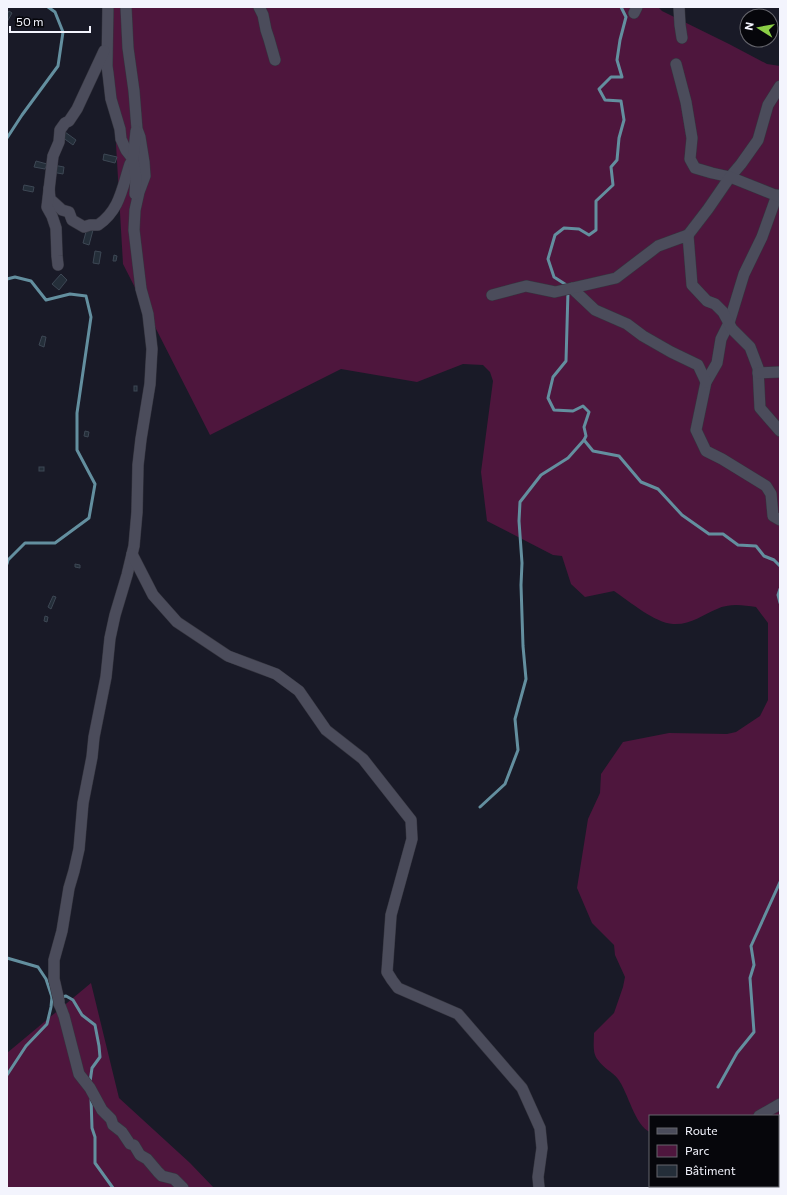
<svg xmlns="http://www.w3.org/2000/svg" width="787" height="1195" viewBox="0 0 787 1195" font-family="Commissioner,sans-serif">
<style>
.green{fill:#4e163d}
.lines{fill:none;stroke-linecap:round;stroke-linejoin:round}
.stream{stroke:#638f9f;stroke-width:3}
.building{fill:#242e39;stroke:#3d4754}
.minor-casing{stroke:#35353f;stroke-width:12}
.minor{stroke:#4b4c5b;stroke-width:11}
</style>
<rect width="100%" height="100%" fill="#191a27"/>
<g class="green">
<path d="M108,7H658L662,11L729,44L767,64L780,66V1188H700L701,1186H778V1116H650V1132C635,1126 628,1092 618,1079C613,1072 603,1068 598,1060C592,1053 594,1042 594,1033L614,1013L623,987L625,977L615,955L614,945L592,923L577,888L588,819L600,793L601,774L623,742L669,733L727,734L736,732L760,716L768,700V623L756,607C743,605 729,603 717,609C702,615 691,625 673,624C655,623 629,601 614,591L585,597L571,584L562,556L553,555L487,521L481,472L493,381L490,372L483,365L463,364L417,382L341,369L210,435L123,264Z"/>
<polygon points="91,983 119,1098 190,1163 214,1188 7,1188 7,1053"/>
</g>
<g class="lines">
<g class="stream">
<polyline points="7,138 22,115 58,66 63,32 55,12 48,7"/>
<polyline points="7,279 15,277 31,281 46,300 70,294 86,296 91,317 77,413 77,450 95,484 89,518 55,543 25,543 8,560 7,564"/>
<polyline points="568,286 554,277 548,259 555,235 564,228 579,229 589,235 596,230 596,201 613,185 611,167 617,160 619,138 624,120 621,101 605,100 599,89 611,77 622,77 617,60 620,40 626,17 621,7"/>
<polyline points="584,440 593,451 619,456 641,482 658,489 682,515 709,534 723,534 738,545 756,546 764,556 774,560 780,566"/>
<polyline points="780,589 778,595 780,603"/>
<polyline points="480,807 505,784 518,750 515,719 526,679 523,646 521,585 522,563 519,521 520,502 541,475 568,458 584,440 586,436 584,427 589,412 583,406 573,411 554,410 548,398 553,377 566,361 568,291"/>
<polyline points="7,958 38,967 46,979 52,997 58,998 66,996 73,1000 82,1015 95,1025 99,1046 100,1057 92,1068 90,1082"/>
<polyline points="7,1075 26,1046 47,1024 51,1007 52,997"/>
<polyline points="718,1087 737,1053 754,1032 750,978 754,965 751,946 780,882"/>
<polyline points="91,1098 92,1128 95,1137 95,1163 113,1188"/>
</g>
</g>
<g class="building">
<polygon points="9,11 12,13 7,22 7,14"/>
<polygon points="65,132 76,140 73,145 62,137"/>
<polygon points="104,154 117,157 115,163 103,160"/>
<polygon points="36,161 47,164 45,169 34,167"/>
<polygon points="53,165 64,167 63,174 52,172"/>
<polygon points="24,185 34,187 33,192 23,190"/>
<polygon points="87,228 93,230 89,245 83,243"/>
<polygon points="95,251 101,252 99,264 93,263"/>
<polygon points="114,255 117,256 116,261 113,261"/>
<polygon points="61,274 67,280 59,290 52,284"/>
<polygon points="42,336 46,337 44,347 39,345"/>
<rect x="134" y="386" width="3" height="5"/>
<polygon points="85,431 89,432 88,437 84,436"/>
<rect x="39" y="467" width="5" height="4"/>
<polygon points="75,564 80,565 80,568 75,567"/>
<polygon points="53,596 56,597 51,609 48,607"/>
<polygon points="45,616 48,617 47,622 44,621"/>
</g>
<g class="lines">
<g class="minor-casing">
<g id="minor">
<path d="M126,7L128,48L134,91L137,129L140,137L144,162L145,176L139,192L135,210L134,230L141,289L148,314L152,349L151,366L150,384L141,439L138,465L137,512L134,546L127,575L115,615L110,638L106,677L94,737L92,757L83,803L79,849L74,871L69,888L62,931L54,960V979L59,1001V1004C62,1009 62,1012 64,1016L79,1074L90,1088L102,1110L111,1119L113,1125L122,1132L130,1144L134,1145L140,1155L147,1159L158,1172L162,1176L174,1179L183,1188"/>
<polyline points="259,7 263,15 266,30 269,39 275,60"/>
<polyline points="679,7 680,25 682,38"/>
<polyline points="634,13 637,7"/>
<polyline points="676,64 686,102 692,138 690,159 695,168 712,173 730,177 741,164 758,140 768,105 780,86"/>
<path d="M49,188L50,199L62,210L69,212L72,220L84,227L90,225H98C120,210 122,188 130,164L133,159L126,150L121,139L120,129L111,99L108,73L107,66L108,7"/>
<polyline points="135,194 136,177 133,159 136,131"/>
<polyline points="777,195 762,237 744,274 729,323 721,339 717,363 706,382 696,430 706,451 722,459 766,486 771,494 773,516 780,520"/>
<polyline points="688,235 708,209 730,177 780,197"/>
<polyline points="58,265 57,256 56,228 52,216 47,207 53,156 59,142 60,130 65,123 69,121 77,109 104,51"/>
<polyline points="572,288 577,293 595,310 627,324 643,336 671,352 698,365 706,382"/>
<polyline points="492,295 526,286 555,292 616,278 658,246 688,235 692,285 707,301 715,304 723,312 732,329 750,347 758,368 760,408 780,431"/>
<polyline points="758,373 780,372"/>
<polyline points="132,554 153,595 177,622 228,656 276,674 299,691 326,730 363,759 411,820 412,839 391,915 387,972 392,980 398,988 458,1014 522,1088 540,1128 542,1148 538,1177 539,1188"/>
<polyline points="759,1116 780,1104"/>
<polyline points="686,1188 687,1186"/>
</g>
</g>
<use href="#minor" class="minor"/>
</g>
<rect width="787" height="1195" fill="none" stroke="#f3f4fd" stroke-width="16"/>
<rect x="649" y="1115" width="130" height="72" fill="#06060b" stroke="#65656c"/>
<rect x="657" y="1128" width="20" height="6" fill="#4b4c5b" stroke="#65656c"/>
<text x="685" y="1135" font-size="12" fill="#f3f4fd">Route</text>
<rect x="657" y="1145" width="20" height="12" fill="#4e163d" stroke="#65656c"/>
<text x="685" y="1155" font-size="12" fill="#f3f4fd">Parc</text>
<rect x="657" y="1165" width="20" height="12" fill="#242e39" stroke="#65656c"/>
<text x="685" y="1175" font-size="12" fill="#f3f4fd">Bâtiment</text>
<g transform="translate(759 28) rotate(281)"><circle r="19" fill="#06060b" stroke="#65656c"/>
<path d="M0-3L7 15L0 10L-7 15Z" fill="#8bce46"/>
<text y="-6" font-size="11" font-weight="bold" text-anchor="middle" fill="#f3f4fd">N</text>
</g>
<path d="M10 26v6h80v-6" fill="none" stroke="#f3f4fd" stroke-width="2"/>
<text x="16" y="26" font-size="12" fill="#f3f4fd" stroke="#06060b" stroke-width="3" paint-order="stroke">50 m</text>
</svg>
